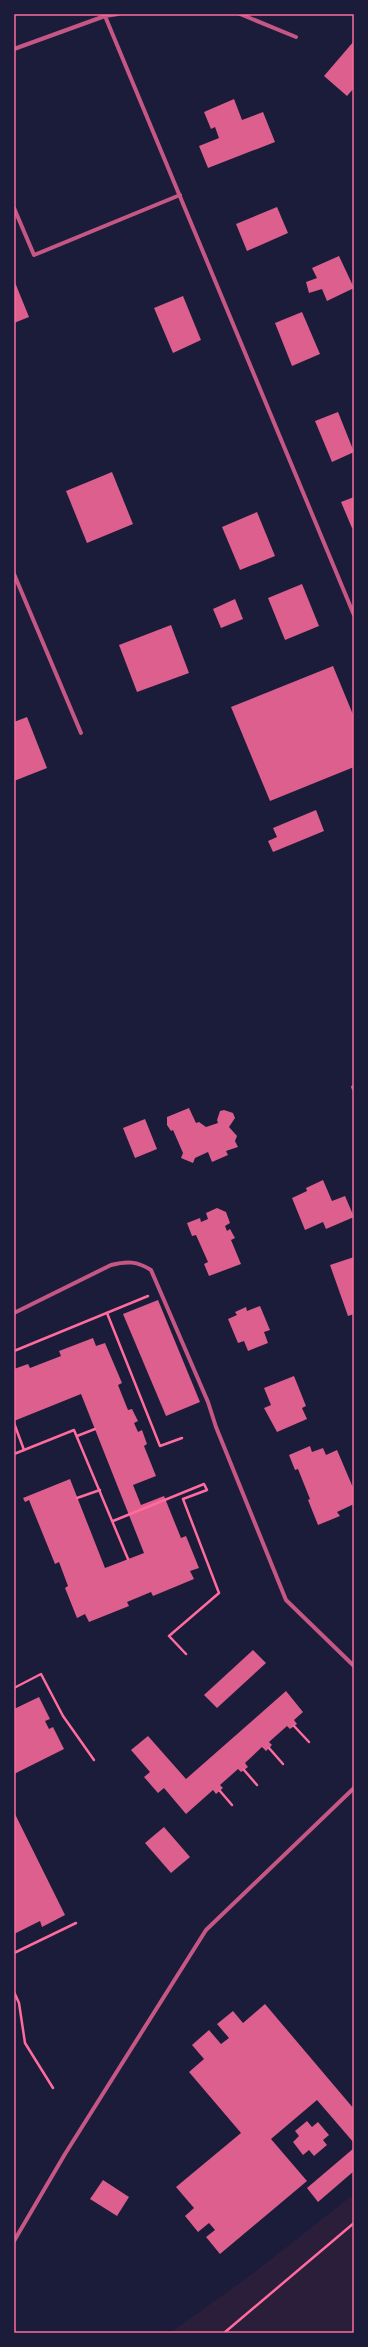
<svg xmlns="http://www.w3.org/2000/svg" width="368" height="2347" viewBox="0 0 368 2347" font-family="'Archivo Narrow',sans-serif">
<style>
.green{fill:#2a1e3b}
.building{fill:#dd5f8e}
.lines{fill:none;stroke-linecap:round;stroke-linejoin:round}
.path{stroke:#ff6b9d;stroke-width:2.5}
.minor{stroke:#c65784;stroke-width:4}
.neatline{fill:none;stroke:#ff6b9d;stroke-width:1.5}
</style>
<rect width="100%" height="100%" fill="#1b1b3a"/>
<polygon class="green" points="354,2194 354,2322 352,2324 354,2333 170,2333 252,2274"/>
<g class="building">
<polygon points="354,41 354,88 347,96 324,76"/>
<polygon points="234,99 242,120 263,112 275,142 208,168 199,146 219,138 215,127 211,129 204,112"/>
<polygon points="277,207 288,233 247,251 236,224"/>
<polygon points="339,256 354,288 327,301 322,289 309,293 306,282 317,278 312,268"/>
<polygon points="14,280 29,317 14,323"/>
<polygon points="183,296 201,340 173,353 154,308"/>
<polygon points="302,312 320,354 292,366 275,323"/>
<polygon points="338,412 354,452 332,462 315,421"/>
<polygon points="112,472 133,524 87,543 66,491"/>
<polygon points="354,497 354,527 352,528 341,502"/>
<polygon points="257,512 275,556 240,570 222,527"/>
<polygon points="302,584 319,626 285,640 268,598"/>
<polygon points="235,599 243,619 221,628 213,609"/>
<polygon points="171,625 189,673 137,692 119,645"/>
<polygon points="333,666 354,717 354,767 270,801 231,707"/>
<polygon points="27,717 47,768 14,781 14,722"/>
<polygon points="316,810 324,831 273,852 268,841 277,837 273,828"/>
<polygon points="189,1108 196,1123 199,1122 206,1127 218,1123 217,1120 220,1111 224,1110 233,1113 235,1118 229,1127 237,1136 235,1141 238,1147 226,1151 228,1155 212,1162 208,1152 195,1158 193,1163 181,1158 183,1153 173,1130 171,1131 167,1125 167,1117"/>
<polygon points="145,1119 157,1149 135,1158 123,1128"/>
<polygon points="323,1180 332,1201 345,1196 354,1217 326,1229 323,1222 305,1230 292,1198 307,1191 306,1188"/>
<polygon points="217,1208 226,1212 230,1223 225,1226 227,1231 230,1229 235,1238 231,1240 241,1264 209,1276 204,1264 208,1262 196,1235 192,1236 187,1223 200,1218 201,1222 208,1219 206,1213"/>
<polygon points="354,1257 354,1314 348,1316 330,1265"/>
<polygon points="158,1300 200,1402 166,1416 123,1314"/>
<polygon points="260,1306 270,1330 264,1332 268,1343 248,1351 244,1341 238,1343 228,1319 237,1315 235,1312 246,1307 247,1311"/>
<polygon points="93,1338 96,1346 105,1343 122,1383 118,1385 128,1410 132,1409 138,1421 134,1423 138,1432 142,1430 147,1444 144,1446 156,1476 133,1485 141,1505 164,1496 181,1538 186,1536 199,1568 190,1571 194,1579 153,1596 151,1592 127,1602 129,1606 89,1622 85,1614 77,1618 65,1588 68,1586 59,1562 55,1564 29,1500 25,1502 23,1498 70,1479 105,1568 144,1553 81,1394 14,1421 14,1369 28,1364 30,1368 61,1356 59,1351"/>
<polygon points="294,1376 306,1406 302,1408 307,1419 277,1432 264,1408 271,1405 264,1388"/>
<polygon points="310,1446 312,1452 323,1448 326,1455 337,1450 354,1490 354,1504 337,1512 340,1516 318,1525 308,1500 310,1499 298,1469 295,1470 289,1455"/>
<polygon points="253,1650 266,1663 217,1708 204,1695"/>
<polygon points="286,1691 303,1712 294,1720 297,1724 290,1729 287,1726 269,1742 272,1745 266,1751 262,1747 245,1763 248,1767 244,1770 241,1772 238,1769 220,1785 223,1788 216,1794 213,1790 186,1814 164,1788 158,1793 144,1777 150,1772 131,1750 148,1736 186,1779"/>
<polygon points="39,1697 50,1719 45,1721 49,1729 53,1727 64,1749 14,1774 14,1709"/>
<polygon points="14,1812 65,1915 42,1927 40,1921 14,1934"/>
<polygon points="164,1827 190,1857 171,1873 145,1843"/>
<polygon points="265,2004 354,2109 354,2143 317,2100 271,2139 307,2181 220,2254 206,2237 215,2230 209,2223 198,2232 185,2216 194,2208 176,2187 241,2133 189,2072 204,2059 192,2045 209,2030 221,2044 229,2038 217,2024 233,2011 243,2023"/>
<polygon points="307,2121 312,2127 318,2122 329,2135 323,2140 327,2145 314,2156 309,2150 303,2155 293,2142 299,2136 295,2131"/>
<polygon points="354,2148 354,2171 318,2202 307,2188"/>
<polygon points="103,2180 129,2197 117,2216 90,2199"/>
</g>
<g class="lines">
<g class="path">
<polyline points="107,1313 160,1446 182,1438"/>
<polyline points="14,1351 148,1296"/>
<polyline points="14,1423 24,1450"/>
<polyline points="77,1436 95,1429"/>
<polyline points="14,1454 74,1430 128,1559"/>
<polyline points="77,1498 100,1490"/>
<polyline points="113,1521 204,1484 207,1490 183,1499 219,1593 169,1636 186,1654"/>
<polyline points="14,1688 41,1674 63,1716 94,1760"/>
<polyline points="294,1726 309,1742"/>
<polyline points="269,1748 283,1764"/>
<polyline points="244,1770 257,1785"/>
<polyline points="220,1791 232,1805"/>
<polyline points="14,1953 76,1923"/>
<polyline points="14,1992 19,2003 25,2043 53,2088"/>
<polyline points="224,2333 354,2223"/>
</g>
<g class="minor">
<polyline points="240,14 296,37"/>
<polyline points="105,16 354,615"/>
<polyline points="14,49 105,16 118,14"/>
<polyline points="14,208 34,255 180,195"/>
<polyline points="14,574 81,733"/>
<polyline points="353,1087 354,1089"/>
<path d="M14,1313L111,1265C127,1261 137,1261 151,1270L208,1402L216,1427L286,1600L354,1666"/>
<polyline points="14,2241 65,2154 206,1930 354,1788"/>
</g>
</g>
<rect width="368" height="2347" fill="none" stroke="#1b1b3a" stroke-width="30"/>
<rect x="15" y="15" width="338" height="2317" class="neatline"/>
</svg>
